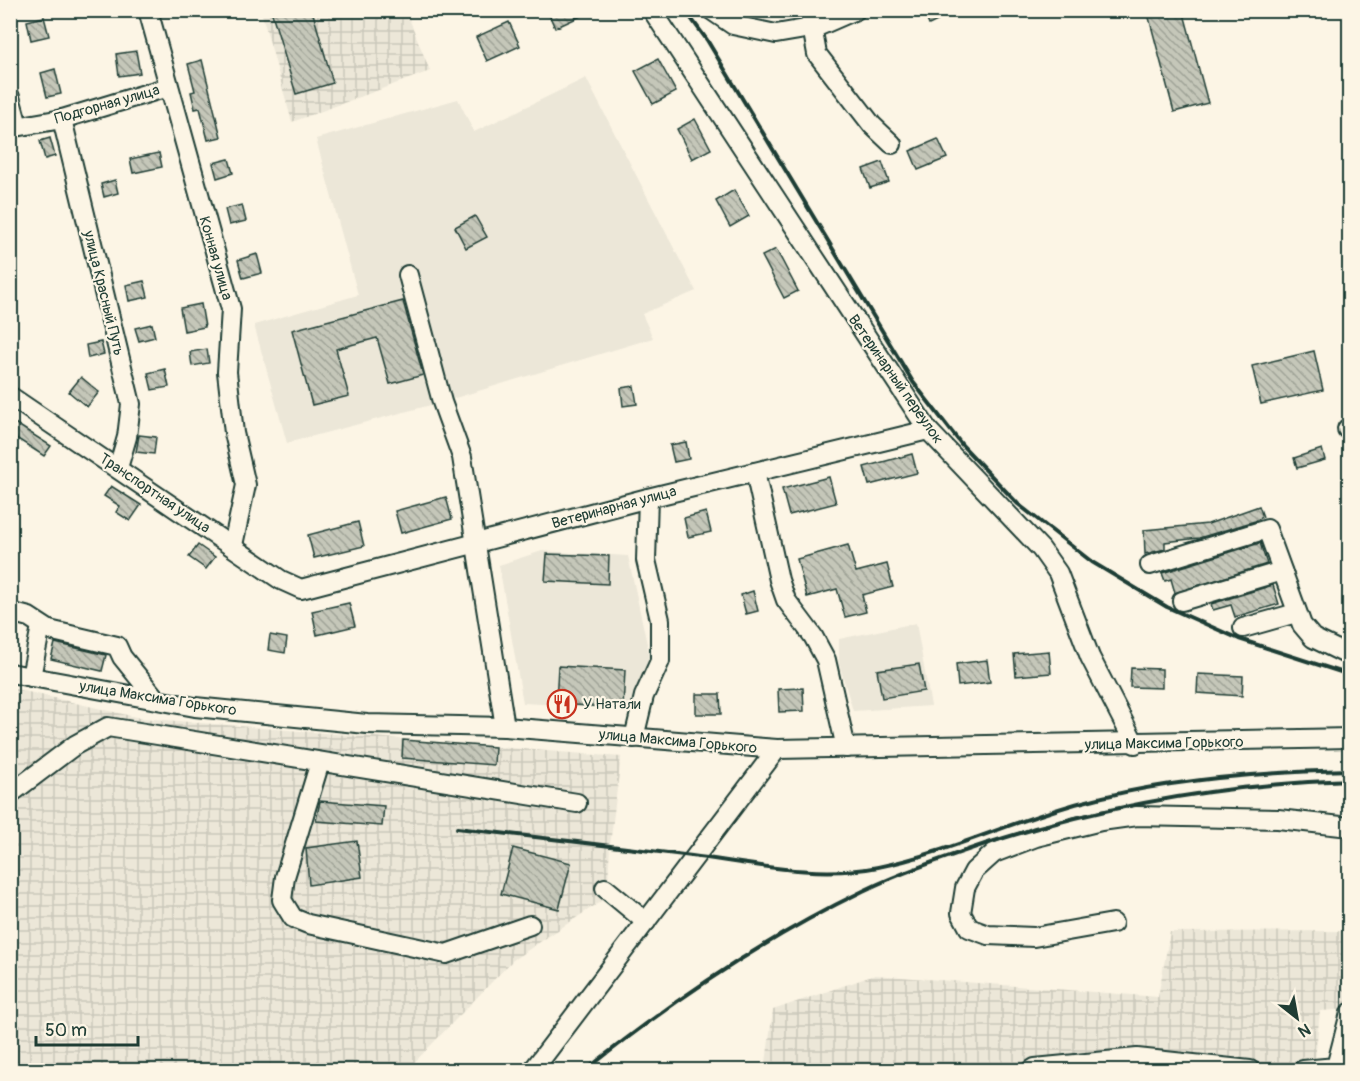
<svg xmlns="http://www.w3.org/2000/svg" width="1360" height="1081" viewBox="0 0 1360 1081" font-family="Pangolin,sans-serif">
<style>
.built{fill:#ece7d8}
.industrial{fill:url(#industrial-grid)}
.building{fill:url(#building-back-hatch);stroke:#1f3d34;stroke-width:1.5}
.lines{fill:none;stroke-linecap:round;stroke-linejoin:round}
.minor-casing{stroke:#1f3d34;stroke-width:22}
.minor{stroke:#fcf5e5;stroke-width:18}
.rail{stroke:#1f3d34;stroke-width:4}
.labels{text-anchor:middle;stroke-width:4.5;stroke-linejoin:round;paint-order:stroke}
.street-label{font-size:15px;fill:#1f3d34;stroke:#fcf5e5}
.poi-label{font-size:15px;fill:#1f3d34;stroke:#fcf5e5;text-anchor:start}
</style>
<defs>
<pattern id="industrial-grid" width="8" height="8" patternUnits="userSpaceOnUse" patternTransform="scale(1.5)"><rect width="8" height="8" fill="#ece7d8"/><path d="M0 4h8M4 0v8" fill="none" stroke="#cac7ba"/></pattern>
<pattern id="building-back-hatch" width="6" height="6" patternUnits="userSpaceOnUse" patternTransform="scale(1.5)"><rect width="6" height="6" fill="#c5c7b9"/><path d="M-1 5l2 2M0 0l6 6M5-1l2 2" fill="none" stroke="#9fa397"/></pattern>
</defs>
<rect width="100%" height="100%" fill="#fcf5e5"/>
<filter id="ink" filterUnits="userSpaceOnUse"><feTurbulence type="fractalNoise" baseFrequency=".0167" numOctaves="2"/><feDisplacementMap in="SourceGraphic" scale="12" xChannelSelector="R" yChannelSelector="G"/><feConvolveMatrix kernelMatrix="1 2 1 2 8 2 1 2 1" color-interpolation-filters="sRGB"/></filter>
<g filter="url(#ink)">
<g class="built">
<polygon points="586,78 696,291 642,314 653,338 442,402 287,443 254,325 358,295 316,139 458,99 474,132"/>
<polygon points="542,551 628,556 650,658 628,709 523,703 499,565"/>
<polygon points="916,623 931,706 853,711 839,664 839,639"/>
</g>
<g class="industrial">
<polygon points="261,11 406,11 430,71 292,122"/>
<polygon points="11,688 140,718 621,757 610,845 608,883 601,894 603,900 513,960 407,1070 11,1070"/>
<polygon points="1349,931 1349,1009 1320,1011 1314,1070 765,1070 773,1010 875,975 1158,997 1170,932"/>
</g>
<g class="building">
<polygon points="271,10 312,10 333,83 296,94"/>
<polygon points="547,10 594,10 555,28"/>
<polygon points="923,10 960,10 929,25"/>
<polygon points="1147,10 1183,10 1208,103 1174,112"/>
<polygon points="44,17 49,36 31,40 27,21"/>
<polygon points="509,22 520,46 487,61 476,37"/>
<polygon points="136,51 140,73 119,76 116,54"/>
<polygon points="658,59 676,92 653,104 635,71"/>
<polygon points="202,60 221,137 208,140 200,108 195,109 191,92 195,91 188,64"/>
<polygon points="55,69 61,94 47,97 41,73"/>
<polygon points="695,119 711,149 692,159 677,129"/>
<polygon points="50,138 55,156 45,159 40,141"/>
<polygon points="938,139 947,158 918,170 910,151"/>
<polygon points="159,153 162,167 133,173 130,159"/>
<polygon points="229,159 233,173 217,178 213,163"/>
<polygon points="882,162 889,182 870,188 863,169"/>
<polygon points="115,180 118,193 104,197 101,184"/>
<polygon points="734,190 749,216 730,227 716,201"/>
<polygon points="242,205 246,221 229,225 225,209"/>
<polygon points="475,216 487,237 466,248 455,227"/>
<polygon points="776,249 798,291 784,298 762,256"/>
<polygon points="257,254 262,273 243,278 238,260"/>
<polygon points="144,281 148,297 129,301 126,285"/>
<polygon points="403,301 423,375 390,384 377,338 336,349 349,396 312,405 292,330"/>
<polygon points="201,304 205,327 184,331 180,308"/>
<polygon points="152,324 155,337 139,341 135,328"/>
<polygon points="101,342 104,354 88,358 86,345"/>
<polygon points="207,349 209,363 192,366 190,352"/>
<polygon points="1314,351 1323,390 1261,404 1252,366"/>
<polygon points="165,369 169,387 152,390 148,373"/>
<polygon points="81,377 99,392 87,407 69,392"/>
<polygon points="634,386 637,404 623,406 621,388"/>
<polygon points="10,420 51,446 44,456 10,434"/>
<polygon points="139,435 156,437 154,454 136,452"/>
<polygon points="686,442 689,459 674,462 670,445"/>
<polygon points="1322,449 1325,460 1297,468 1294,458"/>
<polygon points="912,454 917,473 869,485 864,467"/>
<polygon points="829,477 836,503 789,515 782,489"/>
<polygon points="111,486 141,505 130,521 116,512 120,506 104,496"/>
<polygon points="446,497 452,519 401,533 395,511"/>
<polygon points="1259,506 1263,517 1255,521 1199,538 1165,542 1165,549 1145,554 1144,530 1208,524"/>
<polygon points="706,512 711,532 688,537 684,518"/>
<polygon points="358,522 364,546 314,558 308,535"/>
<polygon points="1260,543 1267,564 1175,593 1171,579 1165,581 1162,573"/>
<polygon points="198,545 215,557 206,569 189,557"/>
<polygon points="848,545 856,572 887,564 893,587 862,595 866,612 845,617 837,589 807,597 797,559"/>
<polygon points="547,554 609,556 608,584 545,581"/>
<polygon points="1273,585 1279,604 1235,617 1231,605 1213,610 1211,604"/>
<polygon points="753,591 758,611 746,614 741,595"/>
<polygon points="349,603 355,626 317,635 312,611"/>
<polygon points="270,635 287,638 285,653 268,650"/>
<polygon points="55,643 106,655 102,671 51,659"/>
<polygon points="1049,651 1051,673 1016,676 1014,654"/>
<polygon points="987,660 990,682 958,686 956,664"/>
<polygon points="919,664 924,691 882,698 877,670"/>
<polygon points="558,666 625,670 623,708 556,704"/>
<polygon points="1131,668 1162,669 1162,688 1130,687"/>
<polygon points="1198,674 1243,676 1242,696 1197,693"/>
<polygon points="803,688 804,711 779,712 778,689"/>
<polygon points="696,694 720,694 721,714 696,714"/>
<polygon points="403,740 495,747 494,765 402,758"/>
<polygon points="320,801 384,806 382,826 316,821"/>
<polygon points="357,841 362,877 309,885 306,848"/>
<polygon points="513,848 571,863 559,909 501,894"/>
</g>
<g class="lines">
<g class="minor-casing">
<g id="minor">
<polyline points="148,10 231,309 227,372 234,433 246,485 233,545"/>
<polyline points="652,10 928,430 1041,549 1058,573 1090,657 1135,744"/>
<polyline points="711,10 733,25 776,34 817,27 856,10"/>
<polyline points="809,10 817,54 872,125 892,144"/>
<polyline points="10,97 18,126"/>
<polyline points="62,119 131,404 127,437 118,468"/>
<polyline points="10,128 62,119 168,87"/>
<polyline points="408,275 442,402 462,457 505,727"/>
<polyline points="10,396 281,580 301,589 648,498 928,430"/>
<polyline points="1347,429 1350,428"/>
<polyline points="755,472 779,580 786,600 813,636 826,660 846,748"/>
<polyline points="1150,565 1267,529 1302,625 1313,638 1350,656"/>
<polyline points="1182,601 1282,571"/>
<polyline points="10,612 29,617 49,630 117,646 122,657 156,699"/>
<polyline points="1243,628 1296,613"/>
<polyline points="10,673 195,707 367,724 505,727 777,749 1350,738"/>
<polyline points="31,677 41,626"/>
<polyline points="634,738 644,696 660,661 660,620 646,560 648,498"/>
<polyline points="320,762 285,877 282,900 293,918 308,924 446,954 530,925"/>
<polyline points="10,794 75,745 108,727 577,803"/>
<polyline points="605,888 646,922"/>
<polyline points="1113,923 1034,937 988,935 969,928 961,913 965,888 974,871 994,853 1036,837 1101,821 1137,816 1278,819 1350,827"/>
<polyline points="533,1070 777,749"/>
<polyline points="1032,1070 1035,1068 1137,1058 1250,1070"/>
<polyline points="1303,1070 1336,1067 1350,1013"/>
</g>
</g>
<use href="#minor" class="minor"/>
<g class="rail">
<polyline points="685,10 707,40 913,382 962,445 1018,504 1092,562 1167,607 1239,639 1350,675"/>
<path d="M457,828C535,837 614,846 692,856C753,864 817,879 878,867C948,853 1014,820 1083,802C1164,780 1265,772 1350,770"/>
<path d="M586,1070C671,1002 764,939 863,891C902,872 944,858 985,844C1104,805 1224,784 1350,780"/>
</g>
</g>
</g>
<defs>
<g id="restaurant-ring" transform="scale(1.5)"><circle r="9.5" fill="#fcf5e5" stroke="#c8321e" stroke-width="1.5"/><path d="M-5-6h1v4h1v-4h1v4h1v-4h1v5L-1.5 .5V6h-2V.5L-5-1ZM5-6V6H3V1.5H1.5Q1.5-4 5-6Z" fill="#c8321e"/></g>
</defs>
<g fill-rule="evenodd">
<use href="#restaurant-ring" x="562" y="704"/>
</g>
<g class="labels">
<g class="street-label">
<text transform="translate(107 104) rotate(-16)" y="5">Подгорная улица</text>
<text transform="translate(216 258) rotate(74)" y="5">Конная улица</text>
<text transform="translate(104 293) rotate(76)" y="5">улица Красный Путь</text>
<text transform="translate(896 379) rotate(55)" y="5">Ветеринарный переулок</text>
<text transform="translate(155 493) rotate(34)" y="5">Транспортная улица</text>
<text transform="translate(614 507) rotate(-15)" y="5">Ветеринарная улица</text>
<text transform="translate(158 698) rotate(9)" y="5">улица Максима Горького</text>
<text transform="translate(678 741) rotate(5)" y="5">улица Максима Горького</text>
<text transform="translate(1164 743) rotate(-1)" y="5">улица Максима Горького</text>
</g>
<g class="poi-label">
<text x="583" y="709">У Натали</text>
</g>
</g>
<rect width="1360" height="1081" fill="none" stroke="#fcf5e5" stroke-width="36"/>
<rect x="18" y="18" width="1324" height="1045" fill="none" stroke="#1f3d34" stroke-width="2" filter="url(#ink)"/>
<g transform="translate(1297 1018) rotate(149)" stroke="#fcf5e5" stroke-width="4.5" paint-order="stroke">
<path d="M0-4.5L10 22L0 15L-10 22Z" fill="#1f3d34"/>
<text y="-9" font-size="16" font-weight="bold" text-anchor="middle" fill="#1f3d34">N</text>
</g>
<path d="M36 1036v9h102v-9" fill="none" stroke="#1f3d34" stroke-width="3"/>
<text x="45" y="1036" font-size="18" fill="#1f3d34" stroke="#fcf5e5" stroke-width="4.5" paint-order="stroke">50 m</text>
</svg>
